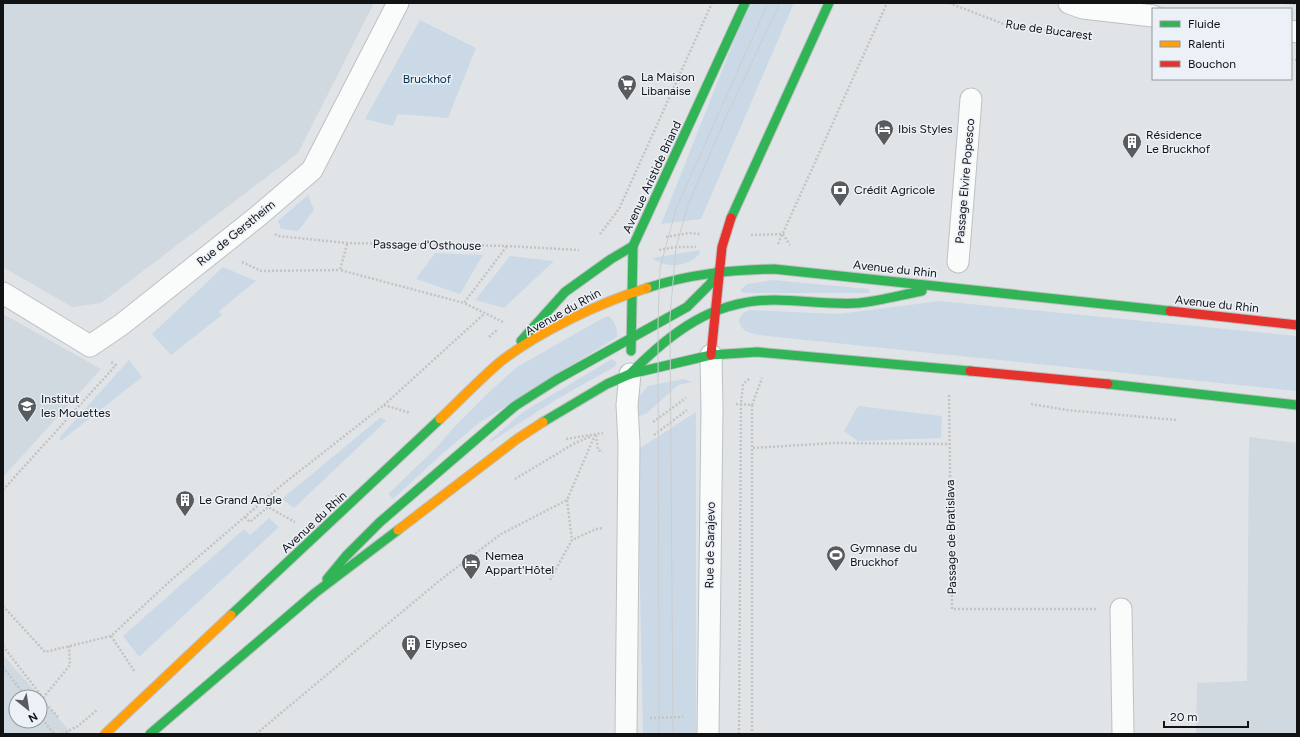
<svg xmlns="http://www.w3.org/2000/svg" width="1300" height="737" viewBox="0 0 1300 737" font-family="Figtree,sans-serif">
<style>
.built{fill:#d0d8e0}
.green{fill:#cbd9e7}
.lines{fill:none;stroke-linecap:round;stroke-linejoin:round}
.street-casing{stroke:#bec1c3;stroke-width:23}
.fast-casing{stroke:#bec1c3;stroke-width:11}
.slow-casing{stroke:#bec1c3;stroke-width:11}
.jam-casing{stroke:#bec1c3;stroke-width:11}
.path{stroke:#c2c4c4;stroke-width:2.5;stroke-dasharray:2 2;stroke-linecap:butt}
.street{stroke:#fafbfb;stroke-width:21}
.fast{stroke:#30b455;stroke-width:9}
.slow{stroke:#ff9f0a;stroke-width:9}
.jam{stroke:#e5322d;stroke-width:9}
.tram{stroke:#ccccce;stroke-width:1}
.path-bridge{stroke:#c2c4c4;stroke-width:2.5;stroke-dasharray:2 2;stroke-linecap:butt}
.labels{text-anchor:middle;stroke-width:3;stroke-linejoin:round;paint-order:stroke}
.street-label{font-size:12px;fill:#101214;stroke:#ebf1f7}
.poi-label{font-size:12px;fill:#101214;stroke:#ebf1f7;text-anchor:start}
.park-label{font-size:12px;fill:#042d4e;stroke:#ebf1f7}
</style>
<rect width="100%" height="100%" fill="#e1e4e7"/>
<g class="built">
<polygon points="3,3 374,3 298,153 101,303 72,307 3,267"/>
<polygon points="3,314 101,369 3,477"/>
<polygon points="1249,437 1297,443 1297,734 1196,734 1197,683 1247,681"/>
<polygon points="3,655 40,697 16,697 16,721 40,721 40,697 72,734 3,734"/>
</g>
<g class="green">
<polygon points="749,3 794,3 701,219 661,224"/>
<polygon points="420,20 476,48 448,118 398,114 393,126 365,119"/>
<polygon points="308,195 314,210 298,231 281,229 278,221"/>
<path d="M700,250L699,255C685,267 667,269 652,258Z"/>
<polygon points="435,253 483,255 460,294 416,279"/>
<polygon points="510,256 554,261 504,308 475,300"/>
<polygon points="223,267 256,281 219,311 222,315 171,355 152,334"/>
<polygon points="773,280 869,289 870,293 743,293 740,290 747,284"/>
<path d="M940,301L1297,336V391L758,335C748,332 740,331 739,319L743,313L749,310L839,314Z"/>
<path d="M609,316C615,322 618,329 617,337L479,423L442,454L393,499L388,494L435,449L455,426L487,394L517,367L603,318Z"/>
<polygon points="612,359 617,363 614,367 554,401 492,441 488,442 523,412"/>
<polygon points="129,360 142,377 61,441 59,438"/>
<polygon points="684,379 692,382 678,385 646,414 639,416 636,414 635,401 648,386"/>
<polygon points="858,406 942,416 941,438 858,441 844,431"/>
<polygon points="696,412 696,734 643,734 637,450"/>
<polygon points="381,417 386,421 294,508 282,499"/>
<polygon points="269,518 279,527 139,657 123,636 244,529 250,535"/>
</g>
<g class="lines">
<g class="street-casing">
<g id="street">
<polyline points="1069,3 1083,8 1153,16"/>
<polyline points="1291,31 1297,32"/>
<polyline points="958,262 971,99"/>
<polyline points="3,293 90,346 121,325 257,217 312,170 398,3"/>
<polyline points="1121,609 1123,734"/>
<polyline points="626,734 629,444 627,405 630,374"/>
<polyline points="708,734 712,410 711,355"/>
</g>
</g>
<g class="fast-casing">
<g id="fast">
<polyline points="731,218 829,3"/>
<path d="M647,288C689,274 730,270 774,269L1170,311"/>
<polyline points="521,341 565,292 611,259 633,246"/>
<polyline points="631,351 633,246 745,3"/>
<path d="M630,374C671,332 713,300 774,300C802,300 831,305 859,303C880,301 901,295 922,291"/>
<polyline points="1108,384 1297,405"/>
<polyline points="543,422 607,384 630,374 711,355 757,352 970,371"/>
<polyline points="327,579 346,556 380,522 515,406 556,380 687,307 710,284 718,271"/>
<polyline points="231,615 440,419"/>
<polyline points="150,734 315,593 398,530"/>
</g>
</g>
<g class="slow-casing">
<g id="slow">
<path d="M440,419C460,400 479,380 500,362C538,332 601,302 647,288"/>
<polyline points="398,530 517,439 543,422"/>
<polyline points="105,734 231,615"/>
</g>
</g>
<g class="jam-casing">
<g id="jam">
<polyline points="1170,311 1297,325"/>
<polyline points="711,355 722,247 731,218"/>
<polyline points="970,371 1108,384"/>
</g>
</g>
<g class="path">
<polyline points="949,3 1009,26 1076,34"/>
<polyline points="1285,3 1297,4"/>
<polyline points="1291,59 1297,60"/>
<polyline points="275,234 278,236 347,243 507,246 579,250"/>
<polyline points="600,234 619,209 712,3"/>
<polyline points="751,235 783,234 790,245"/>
<polyline points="666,237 689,233 700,234"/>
<polyline points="347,244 340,270 464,303"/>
<polyline points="778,244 887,3"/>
<polyline points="659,250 676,247 696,247"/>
<polyline points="242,262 261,271 340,270"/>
<polyline points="503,322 464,303 507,246"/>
<polyline points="489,337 497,330"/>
<polyline points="949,395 952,609 1097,609"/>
<polyline points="736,404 752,405 752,734"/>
<polyline points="1031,404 1067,410 1177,420"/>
<polyline points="384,405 410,413"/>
<polyline points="752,405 762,378"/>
<polyline points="653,422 686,398"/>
<polyline points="596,435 598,450 603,452"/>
<polyline points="654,435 687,410"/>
<polyline points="566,439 603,433"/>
<polyline points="753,448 833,443 949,444"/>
<polyline points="515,479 575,443 592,436"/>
<polyline points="3,490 116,365 111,362"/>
<polyline points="567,500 572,540"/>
<polyline points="245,517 250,522 268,507 295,522"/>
<polyline points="550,580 572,540 596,529 603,528"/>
<polyline points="3,606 45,652 111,636 169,582 283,484 384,405 484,314"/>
<polyline points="111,636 135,672"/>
<polyline points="3,646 43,698 46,704 58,717"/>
<polyline points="3,667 26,697"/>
<polyline points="43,698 70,665 69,646"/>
<polyline points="40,716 54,734"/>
<polyline points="650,718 683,717"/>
<polyline points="256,734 439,581 501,534 567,500 595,435"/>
<polyline points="739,734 741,404 743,384 749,379"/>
</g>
<use href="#street" class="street"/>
<use href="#fast" class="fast"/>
<use href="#slow" class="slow"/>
<use href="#jam" class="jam"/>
<g class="tram">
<polyline points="659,734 658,324 660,268 676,209 768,3"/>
<polyline points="673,734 670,317 676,247 689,202 726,117 780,3"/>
</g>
<polyline class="path-bridge" points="62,734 78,726 97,710"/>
</g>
<defs>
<g id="supermarket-pin" transform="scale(1)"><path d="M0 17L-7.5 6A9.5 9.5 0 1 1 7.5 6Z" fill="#595c5e" stroke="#ebf1f7"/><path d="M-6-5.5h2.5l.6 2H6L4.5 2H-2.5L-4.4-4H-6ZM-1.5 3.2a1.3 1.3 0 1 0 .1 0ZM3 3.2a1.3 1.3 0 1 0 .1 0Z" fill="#fff"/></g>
<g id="hotel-pin" transform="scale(1)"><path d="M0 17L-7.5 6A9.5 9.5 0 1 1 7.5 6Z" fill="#595c5e" stroke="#ebf1f7"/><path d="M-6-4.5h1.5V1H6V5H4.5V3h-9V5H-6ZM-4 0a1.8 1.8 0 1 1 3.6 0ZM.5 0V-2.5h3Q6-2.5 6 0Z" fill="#fff"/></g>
<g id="building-pin" transform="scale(1)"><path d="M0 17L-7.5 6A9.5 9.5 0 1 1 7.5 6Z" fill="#595c5e" stroke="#ebf1f7"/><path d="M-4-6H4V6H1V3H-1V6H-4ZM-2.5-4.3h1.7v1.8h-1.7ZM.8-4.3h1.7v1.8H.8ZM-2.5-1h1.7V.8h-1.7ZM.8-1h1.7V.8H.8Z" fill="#fff"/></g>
<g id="bank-pin" transform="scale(1)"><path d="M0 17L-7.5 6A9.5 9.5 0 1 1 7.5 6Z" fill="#595c5e" stroke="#ebf1f7"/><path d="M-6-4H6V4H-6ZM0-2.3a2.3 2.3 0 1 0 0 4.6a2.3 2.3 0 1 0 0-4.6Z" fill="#fff"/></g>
<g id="school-pin" transform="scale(1)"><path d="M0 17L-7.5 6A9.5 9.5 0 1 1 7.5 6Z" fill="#595c5e" stroke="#ebf1f7"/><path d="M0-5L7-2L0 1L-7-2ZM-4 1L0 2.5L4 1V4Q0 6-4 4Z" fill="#fff"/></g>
<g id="stadium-pin" transform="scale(1)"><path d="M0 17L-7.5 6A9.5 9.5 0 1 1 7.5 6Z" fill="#595c5e" stroke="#ebf1f7"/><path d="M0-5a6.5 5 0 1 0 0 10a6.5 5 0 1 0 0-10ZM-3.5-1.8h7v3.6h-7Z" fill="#fff"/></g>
</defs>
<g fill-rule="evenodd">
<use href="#supermarket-pin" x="627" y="84"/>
<use href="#hotel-pin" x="884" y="129"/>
<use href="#building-pin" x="1132" y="142"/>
<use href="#bank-pin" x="840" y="190"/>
<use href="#school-pin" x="27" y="406"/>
<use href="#building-pin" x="185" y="500"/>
<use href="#stadium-pin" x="836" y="555"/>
<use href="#hotel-pin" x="471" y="563"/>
<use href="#building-pin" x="411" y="644"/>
</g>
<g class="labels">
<g class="street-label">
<text transform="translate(1049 30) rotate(8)" y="4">Rue de Bucarest</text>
<text transform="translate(652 177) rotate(-65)" y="4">Avenue Aristide Briand</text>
<text transform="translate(965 181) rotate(-85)" y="4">Passage Elvire Popesco</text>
<text transform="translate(236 233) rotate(-39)" y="4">Rue de Gerstheim</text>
<text transform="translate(427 245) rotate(1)" y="4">Passage d'Osthouse</text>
<text transform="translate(895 269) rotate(6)" y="4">Avenue du Rhin</text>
<text transform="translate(1217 304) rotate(6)" y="4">Avenue du Rhin</text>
<text transform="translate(563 312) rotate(-29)" y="4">Avenue du Rhin</text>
<text transform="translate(314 522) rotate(-43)" y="4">Avenue du Rhin</text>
<text transform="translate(951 537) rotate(-91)" y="4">Passage de Bratislava</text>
<text transform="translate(710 545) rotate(-89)" y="4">Rue de Sarajevo</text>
</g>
<g class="poi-label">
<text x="641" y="81">La Maison<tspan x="641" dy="14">Libanaise</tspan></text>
<text x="898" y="133">Ibis Styles</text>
<text x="1146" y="139">Résidence<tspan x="1146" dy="14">Le Bruckhof</tspan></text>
<text x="854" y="194">Crédit Agricole</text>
<text x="41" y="403">Institut<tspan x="41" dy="14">les Mouettes</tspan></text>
<text x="199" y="504">Le Grand Angle</text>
<text x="850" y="552">Gymnase du<tspan x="850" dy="14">Bruckhof</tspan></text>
<text x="485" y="560">Nemea<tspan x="485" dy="14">Appart'Hôtel</tspan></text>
<text x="425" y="648">Elypseo</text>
</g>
<g class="park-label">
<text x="427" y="83">Bruckhof</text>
</g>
</g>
<rect width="1300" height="737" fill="none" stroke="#101214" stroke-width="8"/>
<rect x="1152" y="8" width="140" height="72" fill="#ebf1f7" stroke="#93989c"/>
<rect x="1160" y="21" width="20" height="6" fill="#30b455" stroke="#93989c"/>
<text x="1188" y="28" font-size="12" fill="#101214">Fluide</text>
<rect x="1160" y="41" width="20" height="6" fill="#ff9f0a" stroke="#93989c"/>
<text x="1188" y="48" font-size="12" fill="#101214">Ralenti</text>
<rect x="1160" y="61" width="20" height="6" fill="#e5322d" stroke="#93989c"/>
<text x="1188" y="68" font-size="12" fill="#101214">Bouchon</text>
<g transform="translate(28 709) rotate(150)"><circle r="19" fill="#ebf1f7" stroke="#93989c"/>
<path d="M0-3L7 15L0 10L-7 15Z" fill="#595c5e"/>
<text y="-6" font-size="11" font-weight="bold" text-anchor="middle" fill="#101214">N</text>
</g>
<path d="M1164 721v6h84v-6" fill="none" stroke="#101214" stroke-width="2"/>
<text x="1170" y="721" font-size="12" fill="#101214" stroke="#ebf1f7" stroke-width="3" paint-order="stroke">20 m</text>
</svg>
